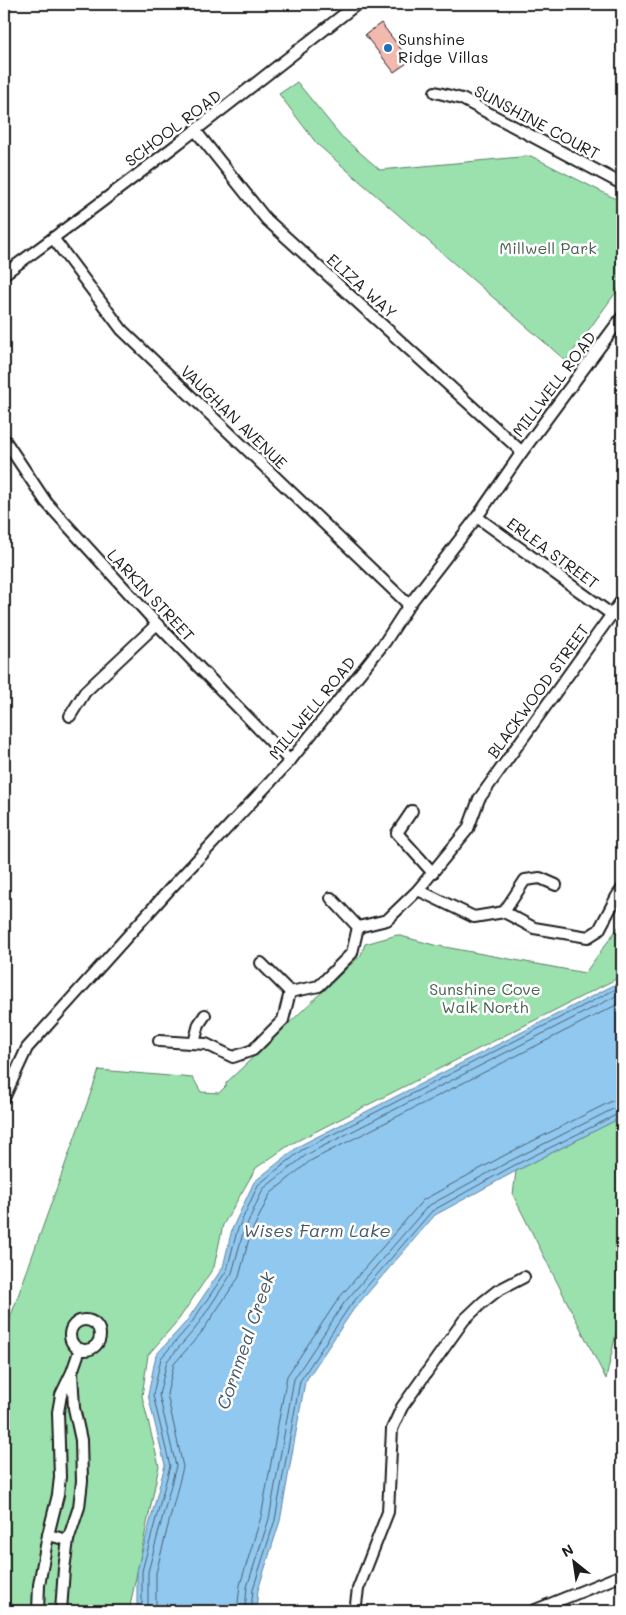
<svg xmlns="http://www.w3.org/2000/svg" width="626" height="1615" viewBox="0 0 626 1615" font-family="Mali,sans-serif">
<style>
.green{fill:#9be1ae;stroke:#5c7e65}
.water{fill:#91c8ef;stroke:#62839b}
.lines{fill:none;stroke-linecap:round;stroke-linejoin:round}
.shore{stroke:#4b6170;stroke-width:1}
.building{fill:#f3b8ae;stroke:#1c1c1c}
.street-casing{stroke:#1c1c1c;stroke-width:14}
.street{stroke:#fff;stroke-width:10}
.poi-dot{fill:#1f6fb2;stroke:#fff;stroke-width:2}
.labels{text-anchor:middle;stroke-width:5;stroke-linejoin:round;paint-order:stroke}
.poi-label{font-size:16px;fill:#1c1c1c;stroke:#fff;text-anchor:start}
.street-label{font-size:16px;fill:#1c1c1c;stroke:#fff}
.park-label{font-size:16px;fill:#48614f;stroke:#fff}
.water-label{font-size:18px;font-style:italic;fill:#455866;stroke:#fff}
</style>
<rect width="100%" height="100%" fill="#fff"/>
<filter id="ink" filterUnits="userSpaceOnUse"><feTurbulence type="fractalNoise" baseFrequency=".02" numOctaves="2"/><feDisplacementMap in="SourceGraphic" scale="10" xChannelSelector="R" yChannelSelector="G"/><feConvolveMatrix kernelMatrix="1 2 1 2 8 2 1 2 1" color-interpolation-filters="sRGB"/></filter>
<g filter="url(#ink)">
<g class="green">
<polygon points="297,82 341,136 380,170 531,156 622,202 622,284 566,361 317,144 279,94"/>
<polygon points="622,922 622,976 291,1144 256,1168 223,1225 214,1267 179,1319 148,1355 142,1396 159,1466 129,1611 4,1611 4,1335 99,1070 193,1078 201,1092 219,1093 226,1086 226,1083 361,955 365,944 397,935 434,945 585,973"/>
<polygon points="622,1117 622,1312 618,1324 606,1379 513,1195 516,1171"/>
</g>
<polygon class="water" points="622,981 622,1117 516,1171 435,1215 353,1310 305,1382 280,1521 258,1590 256,1611 137,1611 137,1571 165,1465 148,1395 156,1355 186,1322 223,1267 232,1229 254,1182 299,1146"/>
<g class="lines">
<g class="shore">
<polyline points="142,1611 142,1571 170,1466 153,1395 161,1358 190,1325 227,1270 237,1231 258,1185 302,1150 622,986"/>
<polyline points="148,1611 148,1572 176,1466 159,1395 167,1361 195,1329 232,1273 243,1233 263,1189 306,1155 622,993"/>
<polyline points="156,1611 156,1573 183,1467 167,1394 174,1364 201,1333 239,1277 250,1235 270,1194 310,1161 622,1002"/>
<polyline points="237,1611 240,1585 261,1517 287,1376 339,1298 423,1200 507,1154 612,1101 622,1099"/>
<polyline points="245,1611 247,1587 269,1519 294,1379 344,1303 428,1206 510,1161 615,1108 622,1107"/>
<polyline points="251,1611 253,1589 275,1520 300,1381 349,1307 432,1211 513,1166 618,1114 622,1113"/>
</g>
</g>
<polygon class="building" points="381,23 410,61 394,72 365,35"/>
<g class="lines">
<g class="street-casing">
<g id="street">
<polyline points="4,4 6,4"/>
<polyline points="435,92 462,99 622,184"/>
<polyline points="195,130 266,219 522,452"/>
<polyline points="53,238 122,330 409,605"/>
<path d="M4,274C124,187 241,95 357,4"/>
<polyline points="4,439 46,502 157,624 290,761"/>
<polyline points="477,517 611,614"/>
<polyline points="70,716 85,692 157,624"/>
<polyline points="412,811 397,833 433,873"/>
<polyline points="418,890 474,917 504,912 534,928 588,937 599,930 617,896 622,889"/>
<polyline points="331,898 358,927"/>
<polyline points="504,912 525,880 540,878 556,885"/>
<polyline points="261,963 290,992"/>
<polyline points="159,1041 206,1044 233,1057 253,1050 283,1020 290,992 319,986 352,953 358,927 387,920 418,890 468,829 479,799 622,600"/>
<polyline points="194,1043 199,1024 205,1015"/>
<polyline points="4,1098 27,1048 169,890 290,761 385,642 409,605 477,517 522,452 622,317"/>
<circle cx="85" cy="1335" r="15"/>
<polyline points="48,1535 68,1540"/>
<polyline points="38,1611 39,1585 48,1535 58,1495 60,1477 58,1412 61,1395 72,1372 80,1349"/>
<polyline points="61,1611 64,1569 68,1540 79,1507 82,1481 81,1440 74,1408 72,1373"/>
<polyline points="356,1611 356,1604 358,1589 388,1512 392,1429 402,1407 464,1320 483,1302 497,1291 524,1277"/>
<polyline points="533,1611 622,1575"/>
</g>
</g>
<use href="#street" class="street"/>
</g>
</g>
<circle class="poi-dot" cx="388" cy="48" r="5"/>
<g class="labels">
<g class="poi-label">
<text x="398" y="45">Sunshine<tspan x="398" dy="18">Ridge Villas</tspan></text>
</g>
<g class="street-label">
<text transform="translate(537 122) rotate(28)" y="6">SUNSHINE COURT</text>
<text transform="translate(173 128) rotate(-37)" y="6">SCHOOL ROAD</text>
<text transform="translate(362 286) rotate(42)" y="6">ELIZA WAY</text>
<text transform="translate(554 384) rotate(-53)" y="6">MILLWELL ROAD</text>
<text transform="translate(234 417) rotate(44)" y="6">VAUGHAN AVENUE</text>
<text transform="translate(553 553) rotate(36)" y="6">ERLEA STREET</text>
<text transform="translate(151 595) rotate(47)" y="6">LARKIN STREET</text>
<text transform="translate(538 691) rotate(-54)" y="6">BLACKWOOD STREET</text>
<text transform="translate(312 708) rotate(-51)" y="6">MILLWELL ROAD</text>
</g>
<g class="park-label">
<text x="548" y="254">Millwell Park</text>
<text x="485" y="995">Sunshine Cove<tspan x="485" dy="18">Walk North</tspan></text>
</g>
<g class="water-label">
<text x="317" y="1237">Wises Farm Lake</text>
<text transform="translate(246 1341) rotate(-71)" y="6">Cornmeal Creek</text>
</g>
</g>
<rect width="626" height="1615" fill="none" stroke="#fff" stroke-width="20"/>
<rect x="10" y="10" width="606" height="1595" fill="none" stroke="#1c1c1c" stroke-width="2" filter="url(#ink)"/>
<g transform="translate(574 1562) rotate(330)" stroke="#ffffff" stroke-width="4" paint-order="stroke">
<path d="M0-4L9 19L0 12L-9 19Z" fill="#1c1c1c"/>
<text y="-8" font-size="14" font-weight="bold" text-anchor="middle" fill="#1c1c1c">N</text>
</g>
</svg>
